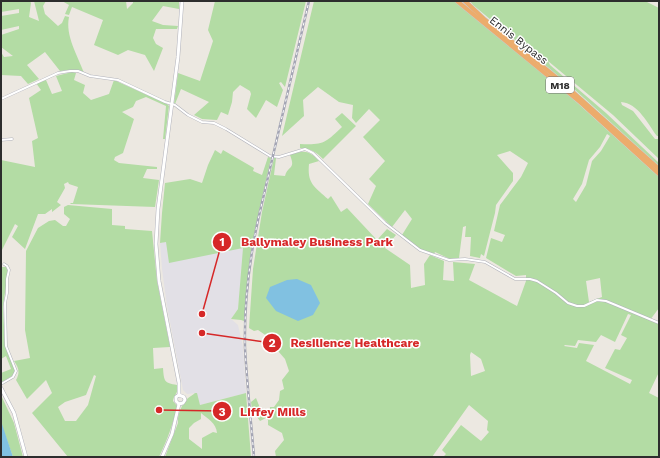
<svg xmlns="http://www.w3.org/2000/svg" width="660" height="458" viewBox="0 0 660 458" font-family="'Work Sans',sans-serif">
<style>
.industrial{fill:#e2e0e6}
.green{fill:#b3dca4;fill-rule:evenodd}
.water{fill:#81c1e1}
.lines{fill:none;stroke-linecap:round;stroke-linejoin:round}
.street-casing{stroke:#b1b2bb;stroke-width:3}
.secondary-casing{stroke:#b1b2bb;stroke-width:4}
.highway-casing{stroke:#c8c8c8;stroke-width:5}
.street{stroke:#fff;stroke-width:2}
.secondary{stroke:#fff;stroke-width:3}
.highway{stroke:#ecac6c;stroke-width:4}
.rail-casing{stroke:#a4a5b4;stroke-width:2.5}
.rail{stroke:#fff;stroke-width:1;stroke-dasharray:3;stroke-linecap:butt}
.labels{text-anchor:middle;stroke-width:3;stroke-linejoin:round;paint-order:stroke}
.shield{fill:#fff;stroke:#6c6c6c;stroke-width:1}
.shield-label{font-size:10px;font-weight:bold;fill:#2d2d2d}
.street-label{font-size:11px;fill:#2d2d2d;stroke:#fff}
.leader{fill:none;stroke:#d62828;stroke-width:1.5}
.callout-dot{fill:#d62828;stroke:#fff;stroke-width:1.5}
.mark-label{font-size:12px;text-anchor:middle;font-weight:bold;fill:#fff}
.callout-label{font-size:12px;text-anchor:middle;font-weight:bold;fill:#d62828;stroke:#fff;stroke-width:3;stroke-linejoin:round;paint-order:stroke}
</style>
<rect width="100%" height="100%" fill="#ece8e1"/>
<polygon class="industrial" points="246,225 238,309 231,319 238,325 243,347 246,393 200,405 196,393 187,394 183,390 167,306 162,269 160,243"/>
<g class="green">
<path d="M1,1H30L31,3L29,17L39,21L34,1H46L43,6L45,14L58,26L62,23L65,16L69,17C65,36 78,56 84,73L71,70L60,71L45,52L27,65L39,79L28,84L21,76L1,75V52L4,57L13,56L1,47V35L19,29V26L1,30V16L19,13V9L1,12Z"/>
<polygon points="62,1 126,1 127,9 133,3 133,1 179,1 179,9 163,6 152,21 163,25 178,26 177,29 156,29 153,38 156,44 163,48 154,71 145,55 128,50 118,55 94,45 103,20 72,7 69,15 65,14 69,5"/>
<polygon points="215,1 306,1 285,87 281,82 279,83 283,90 277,107 266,100 256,118 247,109 251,94 250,91 240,85 233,92 232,102 228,115 221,112 217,120 202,119 194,115 209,102 181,89 175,104 174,104 178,73 200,81 213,41 208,30"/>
<path d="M314,1H454L562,89L659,177V308L650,320L659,323V372L649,393L659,398V457H443L446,454L442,450L461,425L481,441L489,432L487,430L488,421L469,405L432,457H276L275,451L284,440L282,433L268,425V420L266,418L260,421L252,410L251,402L256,398L260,408L269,416L270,407H274L279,400L280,391L284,389L282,380L289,371L285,359L278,351L277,343L258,330L254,331L249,328L253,269L262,212L274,158H276L274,175L285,176C288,165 296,170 290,155C304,150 309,150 319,161L309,164C307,184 315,187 328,199L331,196L341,212L347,208L377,240L387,229L396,235L385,248L410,265L411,288L425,285L424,264L430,255L444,261L443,280L454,281L453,262L475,264L469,280L517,306L526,281V275L516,276L486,258L491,238L502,242L505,235L494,231L500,205L521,177L528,163L510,151L497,155L513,173V181L496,205L495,213L484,256L481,254L480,258L470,256L471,237H465L466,226L463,227L459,258L450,259L435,252L434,254L420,249L402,235L412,219L405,210L392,227L368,204L376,186L369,179L385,161L363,137L380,120L369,109L356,123L352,118L353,105L339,102L318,87L303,100L304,116L282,136ZM607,134L610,136L601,151L592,161L586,185L576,202L573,199L582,184L589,160L600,147ZM600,278L602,297L589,302L586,281ZM628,314L631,315L621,335L627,338L620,350L615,349L605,368L632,380L630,384L586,361L594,345L579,343L577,348L564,346L565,345L575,346L578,340L596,342L601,335L615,342ZM471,352L481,359L485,371L471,376L470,355Z"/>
<path d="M470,1H645L659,8V136H657C648,124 638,103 621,102L622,105L633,111L655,139H659V159L613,115L548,61L550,65L606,113L659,163V166L574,89L473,5Z"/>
<polygon points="72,72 76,73 74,80 85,85 83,93 91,100 109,94 114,80 167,104 169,106 165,139 163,139 166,106 146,97 136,101 133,107 122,112 134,119 123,153 115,157 114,160 119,163 157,167 157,169 147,169 143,178 159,180 155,207 71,204 70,203 73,203 78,187 69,184 68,182 64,184 65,188 57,202 61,205 52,212 52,209 45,214 38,214 25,249 12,237 18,226 15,224 1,252 1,160 35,167 32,141 38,138 29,98 41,90 36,83 46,80 52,94 62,91 56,76"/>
<path d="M342,113L356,126L323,159C316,152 310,148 300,148V144C324,145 325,143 342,127L335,119Z"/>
<polygon points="215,150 221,154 223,150 254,168 253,171 262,175 268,157 271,158 257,220 250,258 244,321 241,320 231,319 238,309 243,248 169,263 166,242 160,243 162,213 165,183 190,179 202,183 208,165"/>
<path d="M68,205L112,209V225L125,226V229L152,231L157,281L170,347L153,348L154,369L163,368C164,381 164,383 177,385C179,394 174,394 173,401L177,406C173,425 167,440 159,457H68L32,413L52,393L46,380L27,399L16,380C20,373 19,368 14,361L30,358L25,330L26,251L38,228L49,221L55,220L63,226H66L70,219L64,214V207ZM94,375L96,376L88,405L76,421H65L58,407L65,402L86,395Z"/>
<polygon points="1,266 2,267 6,267 8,271 3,307 5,346 15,371 12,376 2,382 1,382 1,373 11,369 6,356 1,359"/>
<path d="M195,393H197L200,405L246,393L251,457H165L178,423C177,415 182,404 187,399C189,397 193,395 195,393ZM201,413C208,419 216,423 217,433L213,432L202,438V449L189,439V428L194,423L201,419Z"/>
<polygon points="1,395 14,423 23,457 13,457 1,423"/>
</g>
<g class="water">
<polygon points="297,279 311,285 320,303 313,315 298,321 276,311 266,298 270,287 287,280"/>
<polygon points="1,423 2,424 13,457 1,457"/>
</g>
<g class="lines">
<g class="street-casing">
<g id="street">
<polyline points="1,99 58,73 70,71 78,71 90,76 118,80 165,102 175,105 188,115 202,122 214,123 226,129 270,156 279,157 305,149 313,153 385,223 420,250 449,260 465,259 485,262 515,279 530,279 537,281 556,293 568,303 577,306 584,306 597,300 606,301 659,323"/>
<polyline points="1,140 12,139"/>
<polyline points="1,384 13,377 16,371 6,346 5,303 7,293 7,279 9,270 7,266 4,264"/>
</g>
</g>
<g class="secondary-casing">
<g id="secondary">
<polyline points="1,388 14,413 26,457"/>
<polyline points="179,395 184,397 185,400 183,403 179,404"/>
<polyline points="179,404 176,401 176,397 179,395 179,383 159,281 156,244 158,209 178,57 182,1"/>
<polyline points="162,457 172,434 179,404"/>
</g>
</g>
<g class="highway-casing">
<g id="highway">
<polyline points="457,1 580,102 659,174"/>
<polyline points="465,1 484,19 557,78 659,169"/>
</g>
</g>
<use href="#street" class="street"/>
<use href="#secondary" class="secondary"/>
<use href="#highway" class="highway"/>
<g class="rail-casing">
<path id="rail" d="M254,457C251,421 247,384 245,348C244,305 249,262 258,220L309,1"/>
</g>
<use href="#rail" class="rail"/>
</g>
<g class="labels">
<rect class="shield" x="546" y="77" width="28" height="16" rx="3"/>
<g class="shield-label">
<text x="560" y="89">M18</text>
</g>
<g class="street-label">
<text transform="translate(519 40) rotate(38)" y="4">Ennis Bypass</text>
</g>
</g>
<path class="leader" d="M202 314L222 242M202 333L272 343M159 410L222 411"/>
<g class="callout-dot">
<circle cx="202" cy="314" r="4"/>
<circle cx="202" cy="333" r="4"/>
<circle cx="159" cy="410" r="4"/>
<circle cx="222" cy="242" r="10"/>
<circle cx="272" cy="343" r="10"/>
<circle cx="222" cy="411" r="10"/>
</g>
<g class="mark-label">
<text x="222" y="246">1</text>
<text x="272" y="347">2</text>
<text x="222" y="416">3</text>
</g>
<g class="callout-label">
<text x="317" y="246">Ballymaley Business Park</text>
<text x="355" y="347">Resilience Healthcare</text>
<text x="273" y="416">Liffey Mills</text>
</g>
<rect width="660" height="458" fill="none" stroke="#2d2d2d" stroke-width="4"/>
</svg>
